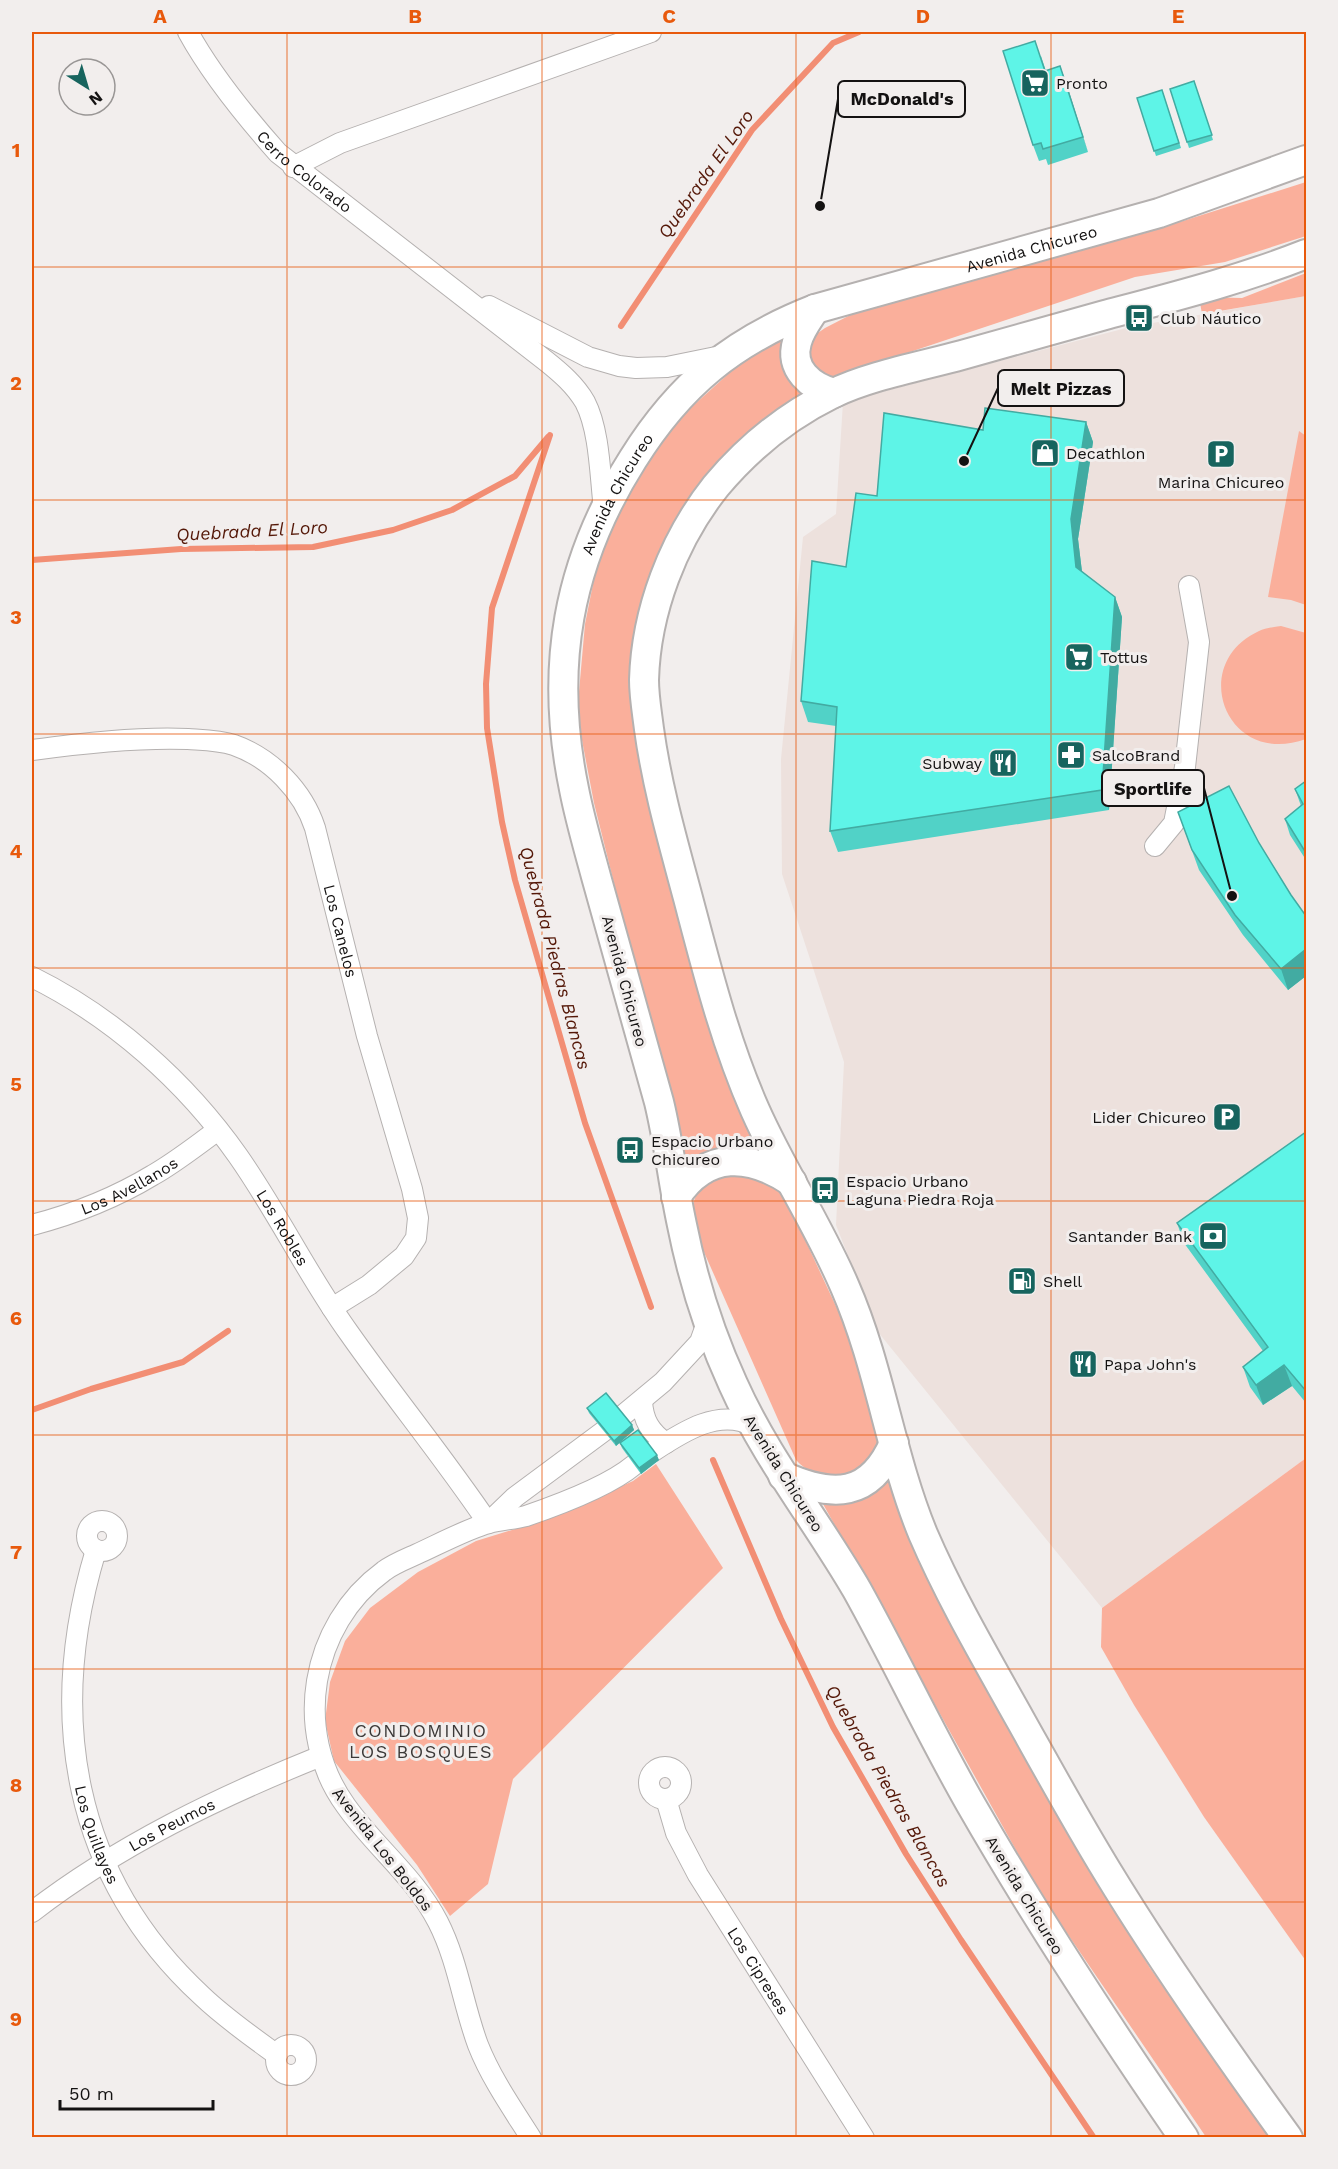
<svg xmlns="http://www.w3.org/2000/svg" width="1338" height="2169" viewBox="0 0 1338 2169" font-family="'Work Sans',sans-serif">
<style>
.built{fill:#ede1dd}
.green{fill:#faaf9b}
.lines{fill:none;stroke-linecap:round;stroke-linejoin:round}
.stream{stroke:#f28e74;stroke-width:6}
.street-casing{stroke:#b5b1b0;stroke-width:22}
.secondary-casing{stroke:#b5b1b0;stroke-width:32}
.street{stroke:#fff;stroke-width:20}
.secondary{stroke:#fff;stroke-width:28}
.wall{fill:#51d2c7}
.shaded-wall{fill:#42aba2}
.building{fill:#5ef4e7;stroke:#42aba2;stroke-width:1.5}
.grid{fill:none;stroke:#e8590c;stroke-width:1.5;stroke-opacity:0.55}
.labels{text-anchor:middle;stroke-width:6;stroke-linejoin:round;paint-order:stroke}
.poi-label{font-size:16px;fill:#141212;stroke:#f2eeed;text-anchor:start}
.street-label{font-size:16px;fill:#141212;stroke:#f2eeed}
.water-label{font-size:18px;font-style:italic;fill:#541707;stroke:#f2eeed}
.neighbourhood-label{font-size:18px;letter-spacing:1.5px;fill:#3c3938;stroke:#f2eeed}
.leader{fill:none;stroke:#141212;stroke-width:2}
.callout-dot{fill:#141212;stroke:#f2eeed;stroke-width:2}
.callout{fill:#f2eeed;stroke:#141212;stroke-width:2}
.callout-label{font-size:18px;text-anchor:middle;font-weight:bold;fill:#141212}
.neatline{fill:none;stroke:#e8590c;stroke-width:2}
.grid-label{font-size:20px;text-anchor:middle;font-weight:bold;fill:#e8590c}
</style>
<rect width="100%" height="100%" fill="#f2eeed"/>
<polygon class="built" points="1306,296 1306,1458 1102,1608 878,1332 836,1225 844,1062 782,874 781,759 803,537 836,514 843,402 1130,327"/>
<g class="green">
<polygon points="1306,182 1306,236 1225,262 1135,277 835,377 827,377 817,370 810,358 809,344 815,335 825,328 864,308 1145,233"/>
<polygon points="1306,273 1306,296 1202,314 1199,297 1242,298"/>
<polygon points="789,335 804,394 752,433 635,645 741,1110 756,1150 748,1150 685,1168 594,803 577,714 585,624 600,549 617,509 667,434 685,413 737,366 763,348"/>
<polygon points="1299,431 1306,436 1306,605 1291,600 1268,597"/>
<path d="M1281,626L1306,633V739C1226,768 1187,664 1259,631C1265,628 1274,627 1281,626Z"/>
<path d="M744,1171L775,1187L785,1200L795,1218L841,1317L881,1429C875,1464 846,1487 811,1471C805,1469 800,1464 796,1460L692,1225C691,1209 694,1187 711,1179C720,1174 734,1174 744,1171Z"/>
<polygon points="1306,1458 1306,1961 1204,1817 1134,1705 1101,1647 1102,1608"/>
<polygon points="656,1464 723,1568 513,1779 488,1884 450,1916 417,1865 334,1761 325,1721 330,1682 345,1641 370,1608 418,1572 476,1541 548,1519 633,1481"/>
<polygon points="887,1472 1077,1847 1150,1968 1269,2137 1206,2137 1041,1895 823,1504 827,1499"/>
</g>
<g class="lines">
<g class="stream">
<polyline points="621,326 752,130 833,43 859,32"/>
<polyline points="550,435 492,608 486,684 487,728 502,822 515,880 585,1123 651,1307"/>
<polyline points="32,560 181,549 313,547 393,530 452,510 515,476 548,437"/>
<polyline points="32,1410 91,1389 183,1362 228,1331"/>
<polyline points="713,1460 781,1619 833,1727 906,1854 961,1940 1094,2138"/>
</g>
<g class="street-casing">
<g id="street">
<path id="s1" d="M188,32C211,74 246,117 278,153L546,361C561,373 575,385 585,402C600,431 600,477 604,509"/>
<polyline points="293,167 340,143 651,32"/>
<polyline points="489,306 588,357 619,366 636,368 667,367 721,356"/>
<path id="s2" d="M32,750C83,743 136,737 188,739C203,740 219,740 234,745C271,758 303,791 315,828L367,1036L412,1189L418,1218L416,1238L404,1256L369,1285L332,1308"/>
<polyline points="1155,846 1174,823 1185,767 1199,642 1189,586"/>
<path id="s3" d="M32,977C113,1017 186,1082 238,1156C278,1213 308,1276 349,1333C394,1397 444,1458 488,1523"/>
<path id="s4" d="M32,1225C74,1214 115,1198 153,1175C176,1162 197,1145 218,1130"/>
<path d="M642,1401C643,1420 650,1432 666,1443"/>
<polyline points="622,1416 663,1382 700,1342 708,1320"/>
<path d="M652,1452C681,1433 719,1407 753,1426"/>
<circle cx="102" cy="1536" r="15"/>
<polyline points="488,1523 515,1497 604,1431"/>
<path id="s5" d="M96,1550C46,1715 72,1876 202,1996C225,2018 251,2036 277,2055"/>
<circle cx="665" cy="1783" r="16"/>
<path id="s6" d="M666,1799L676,1833L698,1875L864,2138"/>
<path id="s7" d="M32,1912C119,1845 219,1797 321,1756"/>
<circle cx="291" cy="2060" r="15"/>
<path d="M531,2138C512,2108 491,2078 478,2045C463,2005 458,1961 438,1922C415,1877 375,1847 346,1806C292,1732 310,1625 384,1571C393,1564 406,1559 417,1554C437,1545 469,1528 489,1523C501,1520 514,1519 526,1516C558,1505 609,1486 634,1465"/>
</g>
</g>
<g class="secondary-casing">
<g id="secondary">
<path d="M815,309C808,320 800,330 797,342C789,369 811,387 834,393"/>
<path d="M676,1197C707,1150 750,1154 792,1182"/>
<path d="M783,1476C833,1498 870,1498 894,1443"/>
<path id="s8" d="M1184,2138C1109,2029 1036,1918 970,1803C930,1733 896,1660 857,1590C817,1521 766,1458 733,1384C710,1334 693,1280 682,1225C673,1184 669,1143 659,1102C639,1028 617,954 597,880C589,850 580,820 574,789C549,668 567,563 633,459C680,384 733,341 815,309L1159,213L1306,160"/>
<path d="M1288,2138C1225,2051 1163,1963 1107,1871C1077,1822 1049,1771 1021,1721C987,1660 951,1599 923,1534C890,1454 880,1367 845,1287C819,1226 782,1171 755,1110C725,1042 707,970 688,898C673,842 657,787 649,729C647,713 644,696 644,680C646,611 673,540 716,486C748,448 787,416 832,394C868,376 922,366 962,355C1010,342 1057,328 1105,315C1173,297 1240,280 1306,254"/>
</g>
</g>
<use href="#street" class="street"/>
<use href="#secondary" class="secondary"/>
</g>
<g class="wall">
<polygon points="1041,56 1046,71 1060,66 1088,152 1048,165 1046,159 1039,161 1033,145"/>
<polygon points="1194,81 1213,140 1189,148 1170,89"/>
<polygon points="1162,90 1181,148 1156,156 1137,98"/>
<polygon points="1086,422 1093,442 1078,539 1082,572 1115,597 1122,617 1109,810 838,852 830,831 836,726 808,722 801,701 846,567 877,496 983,430"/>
<polygon points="1306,781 1306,860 1290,835 1285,819 1301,806 1295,789"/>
<polygon points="1178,812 1259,843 1291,895 1306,916 1306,976 1288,990 1243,935 1199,870"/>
<polygon points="1306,1132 1306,1403 1292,1386 1263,1405 1250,1387 1243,1367 1263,1351 1184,1243 1177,1223"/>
<polygon points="587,1408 632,1425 634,1430 616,1446 589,1413"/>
<polygon points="620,1443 659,1460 641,1474 622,1448"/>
</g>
<g class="shaded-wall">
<polygon points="1060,66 1066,82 1088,152 1083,137"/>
<polygon points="1086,422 1093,442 1078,539 1084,588 1076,567 1071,519"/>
<polygon points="1115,597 1122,617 1109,810 1102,790"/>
<polygon points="1306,949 1306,976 1288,990 1281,969"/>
<polygon points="1284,1365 1292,1386 1263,1405 1256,1385"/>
<polygon points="632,1425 634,1430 616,1446 614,1441"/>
<polygon points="657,1455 659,1460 641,1474 639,1468"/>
</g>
<g class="building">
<polygon points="1035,41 1045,71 1060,66 1083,137 1043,149 1041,143 1033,145 1003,51"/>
<polygon points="1194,81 1212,135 1187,142 1170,89"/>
<polygon points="1162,90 1179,143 1154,151 1137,98"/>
<polygon points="985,408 1086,422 1071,519 1076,567 1115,597 1102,790 830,831 837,707 801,701 812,561 846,567 856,493 877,496 884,413 983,430"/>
<polygon points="1306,781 1306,853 1285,819 1303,804 1295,789"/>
<polygon points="1229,786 1259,843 1291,895 1306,916 1306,949 1281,969 1235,915 1192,850 1178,812"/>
<polygon points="1306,1132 1306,1391 1284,1365 1256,1385 1243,1367 1268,1347 1177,1223"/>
<polygon points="606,1393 632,1425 614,1441 587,1408"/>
<polygon points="638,1430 657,1455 639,1468 620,1443"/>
</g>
<path class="grid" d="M287,32V2138M542,32V2138M796,32V2138M1051,32V2138M32,267H1306M32,500H1306M32,734H1306M32,968H1306M32,1201H1306M32,1435H1306M32,1669H1306M32,1902H1306"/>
<defs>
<g id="supermarket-square" transform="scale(1.5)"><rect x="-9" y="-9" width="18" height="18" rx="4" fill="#17645e" stroke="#f2eeed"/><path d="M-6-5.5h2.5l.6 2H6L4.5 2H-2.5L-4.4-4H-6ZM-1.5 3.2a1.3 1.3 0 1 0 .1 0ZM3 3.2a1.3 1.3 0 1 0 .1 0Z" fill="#fff"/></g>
<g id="bus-square" transform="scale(1.5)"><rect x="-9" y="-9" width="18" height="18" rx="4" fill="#17645e" stroke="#f2eeed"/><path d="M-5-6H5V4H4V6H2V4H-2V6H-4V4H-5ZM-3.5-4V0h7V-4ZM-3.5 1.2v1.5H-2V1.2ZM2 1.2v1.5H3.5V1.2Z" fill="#fff"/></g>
<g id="shop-square" transform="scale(1.5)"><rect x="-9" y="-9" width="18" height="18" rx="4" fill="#17645e" stroke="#f2eeed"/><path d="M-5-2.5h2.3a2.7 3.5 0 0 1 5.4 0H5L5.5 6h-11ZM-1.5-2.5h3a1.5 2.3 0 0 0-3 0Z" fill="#fff"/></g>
<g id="parking-square" transform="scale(1.5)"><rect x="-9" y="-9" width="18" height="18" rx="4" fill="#17645e" stroke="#f2eeed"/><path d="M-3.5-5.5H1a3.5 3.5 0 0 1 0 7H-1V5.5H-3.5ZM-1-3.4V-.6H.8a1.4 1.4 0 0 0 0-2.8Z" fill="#fff"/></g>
<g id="pharmacy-square" transform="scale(1.5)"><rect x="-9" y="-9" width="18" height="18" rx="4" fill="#17645e" stroke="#f2eeed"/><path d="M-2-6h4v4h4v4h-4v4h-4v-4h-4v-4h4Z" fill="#fff"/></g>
<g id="restaurant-square" transform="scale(1.5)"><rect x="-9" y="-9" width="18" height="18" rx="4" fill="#17645e" stroke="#f2eeed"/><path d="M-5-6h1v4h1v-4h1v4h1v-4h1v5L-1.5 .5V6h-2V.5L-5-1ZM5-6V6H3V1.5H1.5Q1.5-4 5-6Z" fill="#fff"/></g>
<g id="bank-square" transform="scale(1.5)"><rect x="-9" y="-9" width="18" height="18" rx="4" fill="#17645e" stroke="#f2eeed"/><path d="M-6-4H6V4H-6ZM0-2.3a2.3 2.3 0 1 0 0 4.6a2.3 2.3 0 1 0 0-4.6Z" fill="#fff"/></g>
<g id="fuel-square" transform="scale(1.5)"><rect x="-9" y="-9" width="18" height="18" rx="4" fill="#17645e" stroke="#f2eeed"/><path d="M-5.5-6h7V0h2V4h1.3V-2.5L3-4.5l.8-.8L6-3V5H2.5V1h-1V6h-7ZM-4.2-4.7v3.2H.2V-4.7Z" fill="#fff"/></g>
</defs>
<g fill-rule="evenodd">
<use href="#supermarket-square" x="1035" y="83"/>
<use href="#bus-square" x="1139" y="318"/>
<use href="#shop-square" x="1045" y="453"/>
<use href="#parking-square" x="1221" y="454"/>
<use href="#supermarket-square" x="1079" y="657"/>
<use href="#pharmacy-square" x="1071" y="755"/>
<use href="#restaurant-square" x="1003" y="763"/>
<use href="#parking-square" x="1227" y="1117"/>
<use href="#bus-square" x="630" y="1150"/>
<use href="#bus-square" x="825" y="1190"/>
<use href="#bank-square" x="1213" y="1236"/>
<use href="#fuel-square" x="1022" y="1281"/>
<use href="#restaurant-square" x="1083" y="1364"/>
</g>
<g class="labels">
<g class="poi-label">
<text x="1056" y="89">Pronto</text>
<text x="1160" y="324">Club Náutico</text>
<text x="1066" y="459">Decathlon</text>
<text x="1221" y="488" text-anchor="middle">Marina Chicureo</text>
<text x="1100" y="663">Tottus</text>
<text x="1092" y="761">SalcoBrand</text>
<text x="982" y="769" text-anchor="end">Subway</text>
<text x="1206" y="1123" text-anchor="end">Lider Chicureo</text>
<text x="651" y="1147">Espacio Urbano<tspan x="651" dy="18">Chicureo</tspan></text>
<text x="846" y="1187">Espacio Urbano<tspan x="846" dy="18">Laguna Piedra Roja</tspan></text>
<text x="1192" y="1242" text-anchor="end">Santander Bank</text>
<text x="1043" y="1287">Shell</text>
<text x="1104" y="1370">Papa John's</text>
</g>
<g class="street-label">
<text dy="6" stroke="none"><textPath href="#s1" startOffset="183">Cerro Colorado</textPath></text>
<text dy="6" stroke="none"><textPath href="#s8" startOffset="2306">Avenida Chicureo</textPath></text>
<text dy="6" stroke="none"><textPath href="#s8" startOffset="1802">Avenida Chicureo</textPath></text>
<text dy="6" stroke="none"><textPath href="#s2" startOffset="429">Los Canelos</textPath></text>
<text transform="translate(625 981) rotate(75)" y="6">Avenida Chicureo</text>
<text dy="6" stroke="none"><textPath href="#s4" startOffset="105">Los Avellanos</textPath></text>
<text dy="6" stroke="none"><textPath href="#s3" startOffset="360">Los Robles</textPath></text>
<text transform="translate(784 1473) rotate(58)" y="6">Avenida Chicureo</text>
<text dy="6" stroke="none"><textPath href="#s7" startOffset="165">Los Peumos</textPath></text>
<text dy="6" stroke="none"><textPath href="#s5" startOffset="290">Los Quillayes</textPath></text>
<text transform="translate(383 1849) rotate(52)" y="6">Avenida Los Boldos</text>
<text transform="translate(1025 1895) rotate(59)" y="6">Avenida Chicureo</text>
<text dy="6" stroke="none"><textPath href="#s6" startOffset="196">Los Cipreses</textPath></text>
</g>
<g class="water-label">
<text transform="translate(706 174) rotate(-55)" y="6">Quebrada El Loro</text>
<text transform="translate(252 531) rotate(-3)" y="6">Quebrada El Loro</text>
<text transform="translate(555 958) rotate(75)" y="6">Quebrada Piedras Blancas</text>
<text transform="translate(888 1786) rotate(60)" y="6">Quebrada Piedras Blancas</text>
</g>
<g class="neighbourhood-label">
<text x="421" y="1737">CONDOMINIO<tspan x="421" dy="21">LOS BOSQUES</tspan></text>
</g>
</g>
<path class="leader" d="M820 206L838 99M964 461L998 388M1232 896L1204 788"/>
<g class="callout-dot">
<circle cx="820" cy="206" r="6"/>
<circle cx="964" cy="461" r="6"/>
<circle cx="1232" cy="896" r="6"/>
</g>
<g class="callout">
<rect x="838" y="81" width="127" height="36" rx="6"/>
<rect x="998" y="370" width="126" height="36" rx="6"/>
<rect x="1102" y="770" width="102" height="36" rx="6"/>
</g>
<g class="callout-label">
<text x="902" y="105">McDonald's</text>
<text x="1061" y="395">Melt Pizzas</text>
<text x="1153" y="795">Sportlife</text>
</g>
<rect width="1338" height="2169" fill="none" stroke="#f2eeed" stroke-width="66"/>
<g transform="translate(87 87) rotate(143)"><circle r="28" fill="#f2eeed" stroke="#999695" stroke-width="1.5"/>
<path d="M0-4.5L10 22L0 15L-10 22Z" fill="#17645e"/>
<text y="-9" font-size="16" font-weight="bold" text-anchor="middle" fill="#141212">N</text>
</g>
<path d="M60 2100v9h153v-9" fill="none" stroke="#141212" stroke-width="3"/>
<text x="69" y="2100" font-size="18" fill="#141212" stroke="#f2eeed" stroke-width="4.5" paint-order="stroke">50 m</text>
<rect x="33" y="33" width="1272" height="2103" class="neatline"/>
<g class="grid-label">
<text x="160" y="23">A</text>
<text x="415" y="23">B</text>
<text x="669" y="23">C</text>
<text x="923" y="23">D</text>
<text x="1178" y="23">E</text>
<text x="16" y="157">1</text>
<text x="16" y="390">2</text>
<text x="16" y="624">3</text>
<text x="16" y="858">4</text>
<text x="16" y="1091">5</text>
<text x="16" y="1325">6</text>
<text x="16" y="1559">7</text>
<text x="16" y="1792">8</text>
<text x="16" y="2026">9</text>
</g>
</svg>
